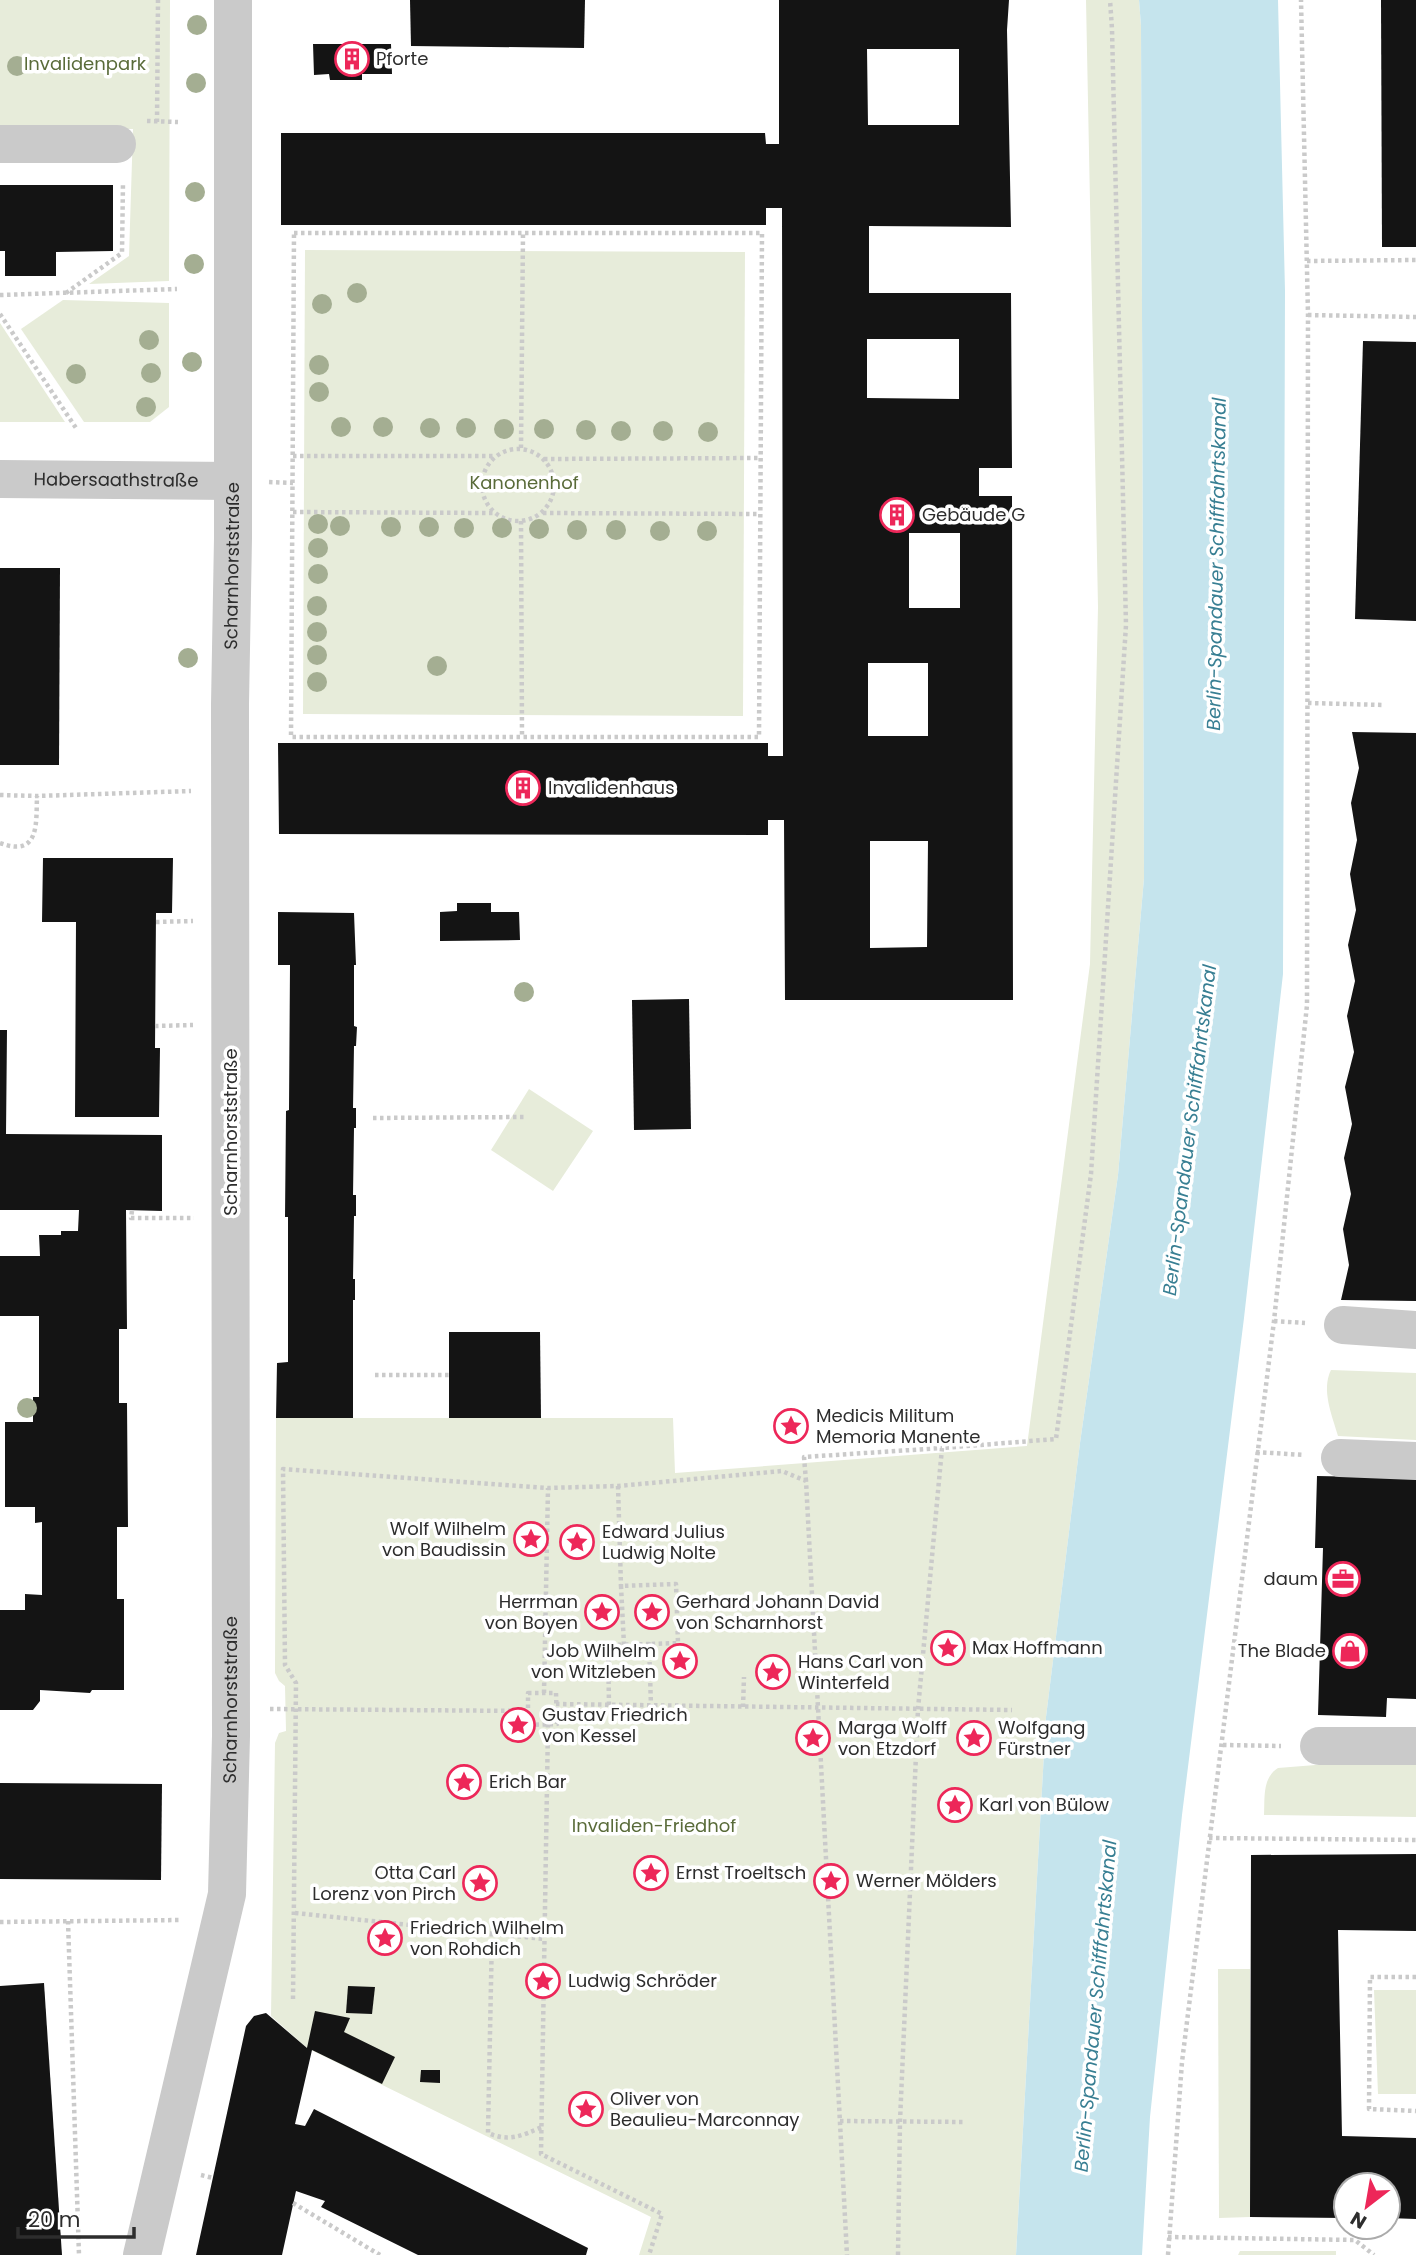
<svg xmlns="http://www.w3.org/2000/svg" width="1416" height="2255" viewBox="0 0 1416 2255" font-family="Poppins,sans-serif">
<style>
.green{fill:#e7ecda}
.water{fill:#c5e4ed}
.building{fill:#141414;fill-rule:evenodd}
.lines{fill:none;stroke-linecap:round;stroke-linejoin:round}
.path{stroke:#cacaca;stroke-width:4.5;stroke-dasharray:3.5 3.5;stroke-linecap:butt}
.minor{stroke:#cacaca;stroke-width:38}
.tree{fill:#a4ae92}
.labels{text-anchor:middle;stroke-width:7;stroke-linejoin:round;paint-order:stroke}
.poi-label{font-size:18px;fill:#2d2d2d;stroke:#fff;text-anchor:start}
.park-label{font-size:18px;fill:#596b39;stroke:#fff}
.street-label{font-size:18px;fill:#2d2d2d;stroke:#fff}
.water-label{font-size:19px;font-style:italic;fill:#387f93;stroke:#fff}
</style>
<rect width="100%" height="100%" fill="#fff"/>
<g class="green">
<polygon points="0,0 170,0 169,281 89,284 129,256 133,129 0,128"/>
<polygon points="1086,0 1139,0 1141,26 1144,878 1118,1175 1080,1443 1046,1717 1016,2255 639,2255 651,2217 307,2048 271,2016 275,1743 279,1733 286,1731 285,1686 279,1681 275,1673 276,1418 673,1418 675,1473 1027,1446 1090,964 1098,607"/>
<polygon points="305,250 745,252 743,716 303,714"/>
<polygon points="63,300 169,303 169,407 150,422 84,422 21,329"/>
<polygon points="0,323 65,422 0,422"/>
<polygon points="529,1089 593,1131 553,1191 491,1150"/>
<path d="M1331,1370L1416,1373V1440L1338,1436C1332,1415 1321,1390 1331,1370Z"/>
<path d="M1353,1762H1416V1817L1264,1815C1265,1798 1262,1778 1278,1768Z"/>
<polygon points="1218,1969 1250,1969 1250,2217 1219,2218"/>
<polygon points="1374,1990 1416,1990 1416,2094 1378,2094"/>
<polygon points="1240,2251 1336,2251 1336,2255 1238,2255"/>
</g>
<polygon class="water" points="1139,0 1278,0 1285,291 1283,974 1244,1318 1182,1815 1150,2117 1142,2255 1016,2255 1046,1717 1080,1443 1118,1175 1144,878 1141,26"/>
<g class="building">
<polygon points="410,0 585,0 584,48 411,46"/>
<path d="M779,0H1009L1007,30L1011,227L869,226V293H1011L1012,468H979V496H1012L1013,1000H785L784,820H768V835L279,834L278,743H768V756H783L782,208H766V225H281V133H765L766,144H779ZM867,49H959V125H868ZM867,339H959V399L867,398ZM909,533H960V608H909ZM868,663H928V736H868ZM870,841H928L927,947L870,948Z"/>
<polygon points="1381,0 1416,0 1416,247 1382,247"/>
<polygon points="313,44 391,44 392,74 362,74 362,80 330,80 329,74 314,75"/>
<polygon points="0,185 113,185 113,251 56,252 56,276 5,276 5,251 0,251"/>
<polygon points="1363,341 1416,342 1416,621 1355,619"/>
<polygon points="0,568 60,568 59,765 0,765"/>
<polygon points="1352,732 1416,733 1416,1301 1341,1300 1349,1265 1343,1229 1351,1194 1344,1158 1352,1124 1345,1087 1354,1052 1347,1016 1355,981 1348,945 1356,910 1350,874 1357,840 1351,803 1359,768"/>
<polygon points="43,858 173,858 172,913 156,913 155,1048 160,1048 159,1117 75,1117 76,922 42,922"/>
<polygon points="457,903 491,903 491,912 519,912 520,940 440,941 440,912 457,911"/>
<polygon points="278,912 354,913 356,965 354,965 354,1026 357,1027 356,1046 354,1046 353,1108 356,1108 356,1128 354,1128 353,1195 356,1195 356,1216 354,1216 353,1279 355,1279 355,1300 353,1300 353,1418 276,1418 277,1363 288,1362 288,1217 285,1217 286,1111 289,1110 290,965 278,965"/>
<polygon points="689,999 691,1129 634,1130 632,1000"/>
<polygon points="0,1030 7,1030 6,1134 162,1135 162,1211 126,1210 127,1329 119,1329 119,1403 127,1403 128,1527 117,1527 117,1599 124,1599 124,1690 92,1690 90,1693 40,1690 40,1701 33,1710 0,1710 0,1610 25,1610 25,1594 42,1595 42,1522 35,1523 35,1507 5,1507 5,1422 33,1422 33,1397 39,1397 39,1316 0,1316 0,1256 40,1256 39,1235 61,1235 61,1231 78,1231 79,1210 0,1210"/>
<polygon points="449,1332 540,1332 541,1418 449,1418"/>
<polygon points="1317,1476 1416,1478 1416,1699 1387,1698 1386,1717 1318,1715 1323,1548 1315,1548"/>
<polygon points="0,1783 162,1784 161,1880 0,1879"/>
<polygon points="1416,1854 1416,1931 1338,1930 1342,2136 1416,2138 1416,2219 1388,2218 1388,2185 1346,2185 1346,2218 1250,2217 1251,1855"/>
<polygon points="44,1983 62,2255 0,2255 0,1986"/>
<polygon points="348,1986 375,1987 372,2014 346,2013"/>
<polygon points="315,2011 350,2018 344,2032 395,2057 382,2084 312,2050 295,2124 305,2126 314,2109 588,2248 586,2255 418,2255 321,2207 325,2201 296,2191 282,2255 196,2255 246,2026 254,2016 266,2013 307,2048"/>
<polygon points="421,2070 440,2070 440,2083 420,2082"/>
</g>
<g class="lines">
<g class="path">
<polyline points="147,121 178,122"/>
<polyline points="157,122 158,0"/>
<polygon points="294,233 762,233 759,737 291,737"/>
<polyline points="1307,261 1416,260"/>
<polyline points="66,293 122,253 123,182"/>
<polyline points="0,295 177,289"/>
<polyline points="0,314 76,428"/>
<polyline points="1308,315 1416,317"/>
<polyline points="521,448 523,233"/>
<circle cx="518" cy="485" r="36"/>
<polyline points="293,456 493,456"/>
<polyline points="544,459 760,458"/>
<polyline points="269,482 293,483"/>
<polyline points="293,512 493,513"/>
<polyline points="543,513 760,514"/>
<polyline points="521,521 522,736"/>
<polyline points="1308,703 1383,705"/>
<polyline points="0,795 37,796 191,791"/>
<path d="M0,843C40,858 36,823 37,796"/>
<polyline points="156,922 193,921"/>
<polyline points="155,1026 193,1025"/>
<polyline points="373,1118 524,1117"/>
<polyline points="132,1211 131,1218 194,1218"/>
<polyline points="1274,1321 1305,1323"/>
<polyline points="375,1375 449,1375"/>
<polyline points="1256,1452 1304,1455"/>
<polyline points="806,1481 804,1457 942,1448"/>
<polyline points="618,1486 621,1586"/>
<polyline points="624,1645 621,1586 676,1584 678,1643 649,1644"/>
<polygon points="528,1693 556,1693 557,1724 528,1725"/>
<polyline points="544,1693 548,1488"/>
<polyline points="556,1704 1012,1710"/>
<polyline points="609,1705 608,1645 649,1644 651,1706"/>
<polyline points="743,1707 744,1677"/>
<polyline points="270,1709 528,1711"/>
<polyline points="548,1724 541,2154 662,2214 649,2255"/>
<polyline points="1223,1745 1281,1746"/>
<polyline points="1209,1838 1416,1840"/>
<polyline points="295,1913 544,1939"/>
<polyline points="68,1921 79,2255"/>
<polyline points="0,1922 181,1920"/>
<path d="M492,1933L488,2133C509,2142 521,2136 542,2127"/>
<polyline points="1416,1977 1370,1977 1369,2109 1416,2111"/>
<polyline points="293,1999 296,1683 285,1665 283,1469 548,1488 618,1486 782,1471 806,1481 847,2255"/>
<polyline points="840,2121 966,2122"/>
<polyline points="201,2175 213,2178"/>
<polyline points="293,2203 380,2255"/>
<polyline points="1168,2237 1355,2240 1374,2255"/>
<polyline points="898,2255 900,2121 918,1709 942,1448 1056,1439 1091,1174 1126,625 1112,29 1110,0"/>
<polyline points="1168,2255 1182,2062 1274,1321 1307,1005 1308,315 1301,0"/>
</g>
<g class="minor">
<polyline points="0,144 117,144"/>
<path id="s1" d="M0,479L233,481"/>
<polyline points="1343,1325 1416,1330"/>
<polyline points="1340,1458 1416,1461"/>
<polyline points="1319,1746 1416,1746"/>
<path id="s2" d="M142,2255L227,1894L231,1736L230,704L233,538V0"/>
</g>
</g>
<g class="tree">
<circle cx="197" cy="25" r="10"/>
<circle cx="17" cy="66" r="10"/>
<circle cx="196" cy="83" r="10"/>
<circle cx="195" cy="192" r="10"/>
<circle cx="194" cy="264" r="10"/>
<circle cx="357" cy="293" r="10"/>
<circle cx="322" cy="304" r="10"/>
<circle cx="149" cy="340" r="10"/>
<circle cx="192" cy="362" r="10"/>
<circle cx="319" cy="365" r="10"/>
<circle cx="151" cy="373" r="10"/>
<circle cx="76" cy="374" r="10"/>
<circle cx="319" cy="392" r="10"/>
<circle cx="146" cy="407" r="10"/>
<circle cx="341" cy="427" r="10"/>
<circle cx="383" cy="427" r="10"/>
<circle cx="430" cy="428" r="10"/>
<circle cx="466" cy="428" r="10"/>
<circle cx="504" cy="429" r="10"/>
<circle cx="544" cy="429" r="10"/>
<circle cx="586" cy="430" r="10"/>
<circle cx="621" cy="431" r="10"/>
<circle cx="663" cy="431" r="10"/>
<circle cx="708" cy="432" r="10"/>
<circle cx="318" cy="524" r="10"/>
<circle cx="340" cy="526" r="10"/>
<circle cx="391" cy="527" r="10"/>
<circle cx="429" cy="527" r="10"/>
<circle cx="464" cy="528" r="10"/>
<circle cx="502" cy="528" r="10"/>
<circle cx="539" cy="529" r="10"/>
<circle cx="577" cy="530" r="10"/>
<circle cx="616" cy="530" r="10"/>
<circle cx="660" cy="531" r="10"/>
<circle cx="707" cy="531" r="10"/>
<circle cx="318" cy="548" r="10"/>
<circle cx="318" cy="574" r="10"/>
<circle cx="317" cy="606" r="10"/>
<circle cx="317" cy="632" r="10"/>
<circle cx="317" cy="655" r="10"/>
<circle cx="188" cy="658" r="10"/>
<circle cx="437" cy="666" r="10"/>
<circle cx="317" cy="682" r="10"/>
<circle cx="524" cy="992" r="10"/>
<circle cx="27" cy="1408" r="10"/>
</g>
<defs>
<g id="building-ring" transform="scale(1.75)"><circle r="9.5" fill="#fff" stroke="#ed2759" stroke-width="1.5"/><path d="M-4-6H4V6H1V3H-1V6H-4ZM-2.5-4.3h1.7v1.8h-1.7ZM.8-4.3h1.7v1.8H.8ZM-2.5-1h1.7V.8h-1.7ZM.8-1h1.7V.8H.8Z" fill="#ed2759"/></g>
<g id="sight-ring" transform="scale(1.75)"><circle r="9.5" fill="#fff" stroke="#ed2759" stroke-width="1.5"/><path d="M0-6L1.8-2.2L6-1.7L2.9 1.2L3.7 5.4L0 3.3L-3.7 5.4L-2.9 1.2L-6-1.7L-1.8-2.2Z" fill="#ed2759"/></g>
<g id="office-ring" transform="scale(1.75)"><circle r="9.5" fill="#fff" stroke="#ed2759" stroke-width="1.5"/><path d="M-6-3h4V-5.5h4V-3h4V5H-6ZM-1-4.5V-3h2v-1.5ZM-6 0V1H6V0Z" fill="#ed2759"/></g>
<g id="shop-ring" transform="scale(1.75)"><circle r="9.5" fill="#fff" stroke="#ed2759" stroke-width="1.5"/><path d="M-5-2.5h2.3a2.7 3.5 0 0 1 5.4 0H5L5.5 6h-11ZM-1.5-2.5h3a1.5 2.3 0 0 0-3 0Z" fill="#ed2759"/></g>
</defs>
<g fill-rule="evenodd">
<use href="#building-ring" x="352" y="59"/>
<use href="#building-ring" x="897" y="515"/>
<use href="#building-ring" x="523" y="788"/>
<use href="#sight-ring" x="791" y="1426"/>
<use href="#sight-ring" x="531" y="1539"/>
<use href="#sight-ring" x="577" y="1542"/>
<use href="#office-ring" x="1343" y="1579"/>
<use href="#sight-ring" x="602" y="1612"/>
<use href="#sight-ring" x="652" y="1612"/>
<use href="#sight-ring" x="948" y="1648"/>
<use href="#shop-ring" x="1350" y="1651"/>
<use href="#sight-ring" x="680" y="1661"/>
<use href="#sight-ring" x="773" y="1672"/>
<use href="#sight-ring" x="518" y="1725"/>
<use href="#sight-ring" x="813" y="1738"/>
<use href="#sight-ring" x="974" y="1738"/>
<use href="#sight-ring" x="464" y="1782"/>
<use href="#sight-ring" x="955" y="1805"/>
<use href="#sight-ring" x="651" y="1873"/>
<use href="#sight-ring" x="831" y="1881"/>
<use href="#sight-ring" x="480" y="1883"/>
<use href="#sight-ring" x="385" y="1938"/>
<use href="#sight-ring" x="543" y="1981"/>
<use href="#sight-ring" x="586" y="2109"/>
</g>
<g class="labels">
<g class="poi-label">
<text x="376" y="65">Pforte</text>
<text x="922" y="521">Gebäude G</text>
<text x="548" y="794">Invalidenhaus</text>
<text x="816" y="1422">Medicis Militum<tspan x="816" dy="21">Memoria Manente</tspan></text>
<text x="506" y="1535" text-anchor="end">Wolf Wilhelm<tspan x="506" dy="21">von Baudissin</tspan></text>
<text x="602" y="1538">Edward Julius<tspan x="602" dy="21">Ludwig Nolte</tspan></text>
<text x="1318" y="1585" text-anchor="end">daum</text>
<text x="578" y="1608" text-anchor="end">Herrman<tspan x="578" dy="21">von Boyen</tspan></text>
<text x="676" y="1608">Gerhard Johann David<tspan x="676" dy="21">von Scharnhorst</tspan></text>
<text x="972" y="1654">Max Hoffmann</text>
<text x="656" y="1657" text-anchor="end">Job Wilhelm<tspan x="656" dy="21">von Witzleben</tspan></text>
<text x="1326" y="1657" text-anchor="end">The Blade</text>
<text x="798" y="1668">Hans Carl von<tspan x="798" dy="21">Winterfeld</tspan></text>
<text x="542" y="1721">Gustav Friedrich<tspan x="542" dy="21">von Kessel</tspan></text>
<text x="838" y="1734">Marga Wolff<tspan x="838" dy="21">von Etzdorf</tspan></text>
<text x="998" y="1734">Wolfgang<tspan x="998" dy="21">Fürstner</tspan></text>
<text x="489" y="1788">Erich Bar</text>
<text x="979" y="1811">Karl von Bülow</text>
<text x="456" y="1879" text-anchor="end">Otta Carl<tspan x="456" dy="21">Lorenz von Pirch</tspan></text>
<text x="676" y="1879">Ernst Troeltsch</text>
<text x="856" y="1887">Werner Mölders</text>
<text x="410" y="1934">Friedrich Wilhelm<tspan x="410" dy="21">von Rohdich</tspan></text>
<text x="568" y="1987">Ludwig Schröder</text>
<text x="610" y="2105">Oliver von<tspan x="610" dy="21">Beaulieu-Marconnay</tspan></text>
</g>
<g class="park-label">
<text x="85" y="70">Invalidenpark</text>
<text x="524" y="489">Kanonenhof</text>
<text x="654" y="1832">Invaliden-Friedhof</text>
</g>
<g class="street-label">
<text dy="6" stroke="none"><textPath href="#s1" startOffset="116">Habersaathstraße</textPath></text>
<text dy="6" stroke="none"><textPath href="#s2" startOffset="1699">Scharnhorststraße</textPath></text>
<text transform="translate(231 1132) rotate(-90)" y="6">Scharnhorststraße</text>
<text dy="6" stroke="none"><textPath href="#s2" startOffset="565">Scharnhorststraße</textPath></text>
</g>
<g class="water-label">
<text transform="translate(1216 564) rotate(-89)" y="7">Berlin-Spandauer Schifffahrtskanal</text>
<text transform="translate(1189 1130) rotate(-83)" y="7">Berlin-Spandauer Schifffahrtskanal</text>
<text transform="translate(1095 2006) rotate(-85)" y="7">Berlin-Spandauer Schifffahrtskanal</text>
</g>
</g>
<g transform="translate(1367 2206) rotate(211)"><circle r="33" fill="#ffffff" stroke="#ababab" stroke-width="2"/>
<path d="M0-5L12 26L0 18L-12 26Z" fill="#ed2759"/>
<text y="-10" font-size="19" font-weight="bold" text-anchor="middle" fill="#2d2d2d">N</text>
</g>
<path d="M18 2227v10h116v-10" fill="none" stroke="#2d2d2d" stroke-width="3.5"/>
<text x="28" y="2227" font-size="21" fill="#2d2d2d" stroke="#ffffff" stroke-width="5" paint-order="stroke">20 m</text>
</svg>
